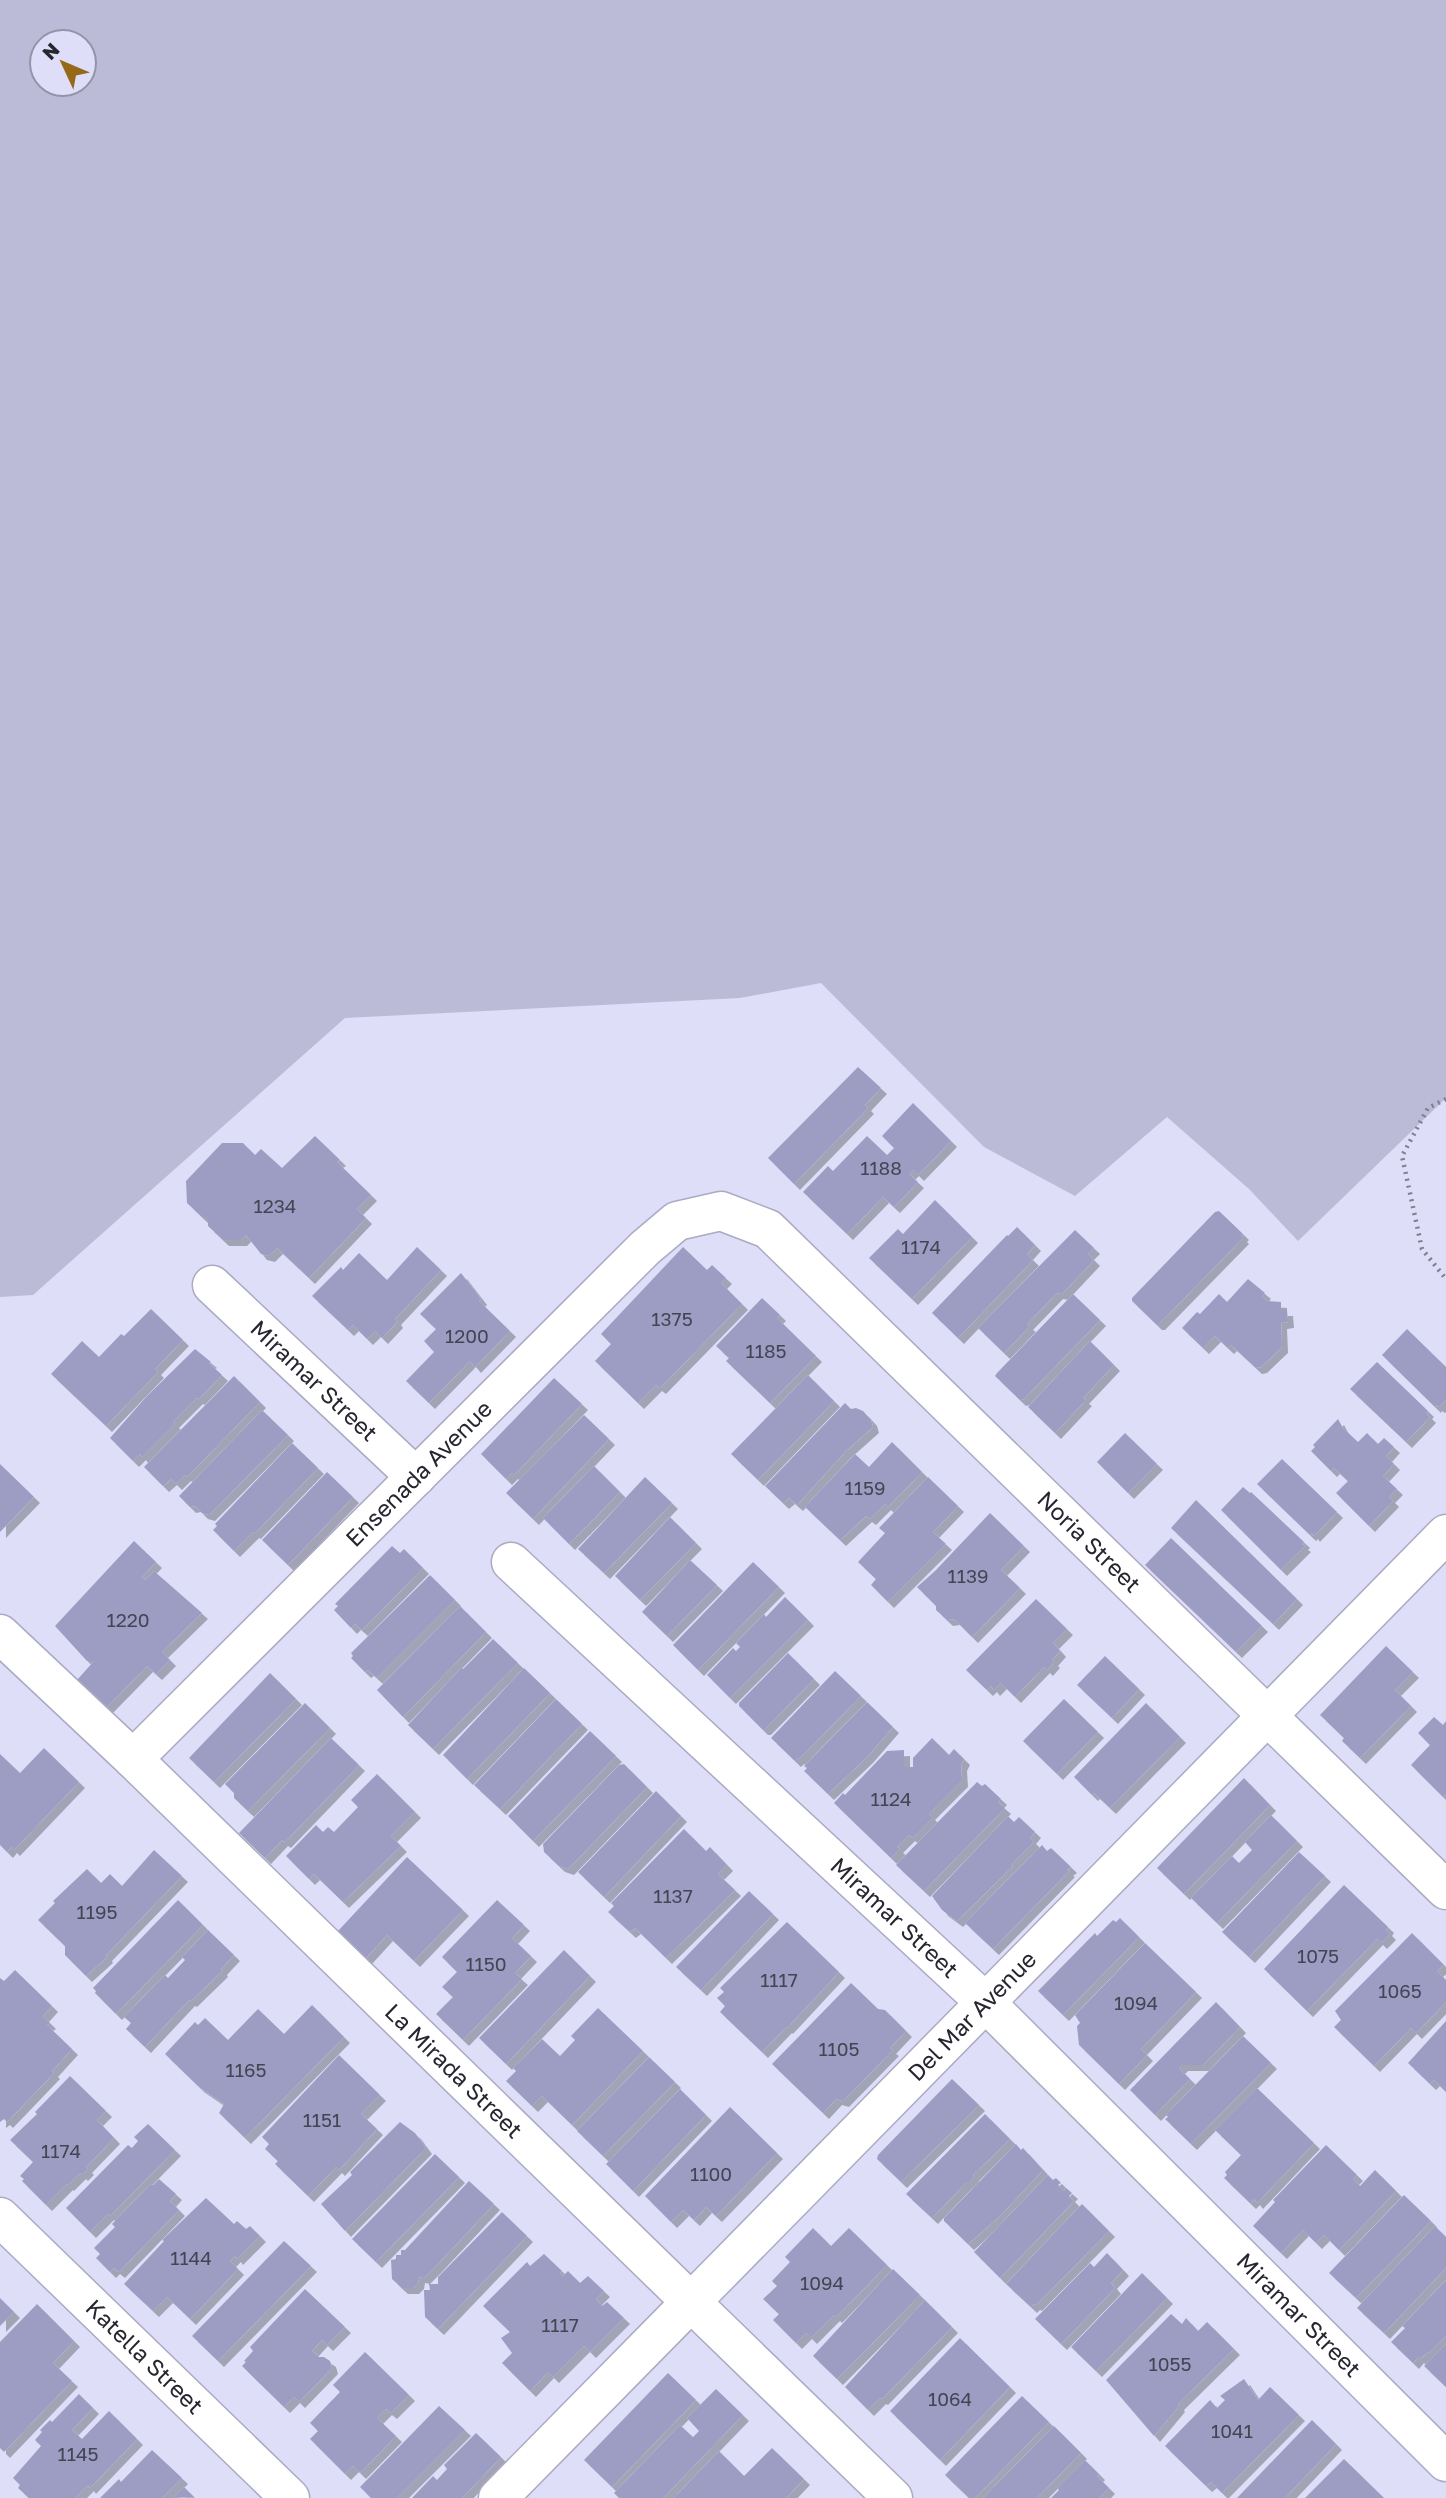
<svg xmlns="http://www.w3.org/2000/svg" width="1446" height="2498" viewBox="0 0 1446 2498" font-family="'Golos Text',sans-serif">
<style>
.green{fill:#bbbbd7;fill-rule:evenodd}
.building{fill:#9d9dc3;filter:url(#shadow)}
.lines{fill:none;stroke-linecap:round;stroke-linejoin:round}
.street-casing{stroke:#aaaac3;stroke-width:41}
.secondary-casing{stroke:#aaaac3;stroke-width:41}
.path{stroke:#7f7f91;stroke-width:4.5;stroke-dasharray:2 5;stroke-linecap:butt}
.street{stroke:#fff;stroke-width:38}
.secondary{stroke:#fff;stroke-width:38}
.labels{text-anchor:middle;stroke-width:5;stroke-linejoin:round;paint-order:stroke}
.number-label{font-size:19px;fill:#445}
.street-label{font-size:23px;fill:#262630;stroke:#dedef8}
</style>
<defs>
<filter id="shadow"><feDropShadow dx="6" dy="6" stdDeviation="0" flood-color="#0004"/></filter>
</defs>
<rect width="100%" height="100%" fill="#dedef8"/>
<path class="green" d="M0,0H1446V1098L1298,1241L1249,1189L1167,1117L1075,1196L984,1147L821,983L740,998L345,1018L33,1295L0,1297ZM42,42H84V84H42Z"/>
<g class="building">
<polygon points="858,1067 881,1088 865,1105 868,1108 794,1184 768,1158"/>
<polygon points="913,1103 951,1141 918,1175 913,1170 909,1174 918,1182 894,1207 883,1197 847,1234 803,1192 828,1166 833,1171 867,1136 887,1155 894,1148 882,1136"/>
<polygon points="315,1136 340,1160 337,1162 371,1195 357,1209 366,1218 309,1278 277,1248 269,1256 261,1254 246,1235 241,1240 223,1240 208,1226 208,1217 202,1217 187,1203 186,1181 222,1143 243,1143 255,1155 261,1149 282,1168"/>
<polygon points="935,1200 972,1237 912,1299 869,1258 898,1229 903,1234"/>
<polygon points="1219,1211 1243,1234 1241,1236 1243,1238 1159,1324 1156,1324 1132,1301 1132,1298 1215,1212"/>
<polygon points="1017,1227 1035,1245 1027,1254 1033,1260 958,1338 932,1313 1007,1235 1008,1236"/>
<polygon points="1075,1230 1094,1248 1088,1254 1094,1260 1062,1294 1057,1293 1027,1324 1030,1326 1004,1353 978,1328"/>
<polygon points="417,1247 441,1270 395,1319 397,1322 382,1338 375,1331 367,1339 353,1325 348,1330 312,1296 341,1267 343,1270 359,1253 387,1280"/>
<polygon points="683,1247 707,1270 712,1265 726,1278 721,1283 742,1304 660,1388 656,1385 638,1403 595,1361 611,1344 601,1334"/>
<polygon points="461,1273 481,1299 479,1301 510,1331 475,1367 470,1361 429,1403 406,1381 434,1352 424,1341 436,1329 420,1314"/>
<polygon points="1248,1279 1265,1293 1262,1296 1267,1301 1281,1302 1281,1310 1287,1310 1288,1322 1281,1323 1282,1347 1261,1367 1256,1368 1231,1345 1228,1348 1215,1336 1203,1348 1182,1328 1197,1312 1200,1314 1219,1294 1227,1302"/>
<polygon points="1073,1294 1100,1320 1024,1399 1020,1400 995,1376 997,1373"/>
<polygon points="762,1298 780,1315 777,1318 816,1356 770,1403 726,1361 729,1358 716,1346"/>
<polygon points="151,1309 183,1340 155,1369 158,1372 106,1426 51,1374 82,1341 99,1357 121,1334 124,1336"/>
<polygon points="1407,1329 1446,1367 1446,1400 1439,1407 1436,1405 1435,1407 1382,1355"/>
<polygon points="1090,1341 1114,1365 1083,1398 1086,1400 1055,1433 1028,1407"/>
<polygon points="195,1349 211,1362 209,1363 222,1375 199,1399 197,1398 173,1422 175,1424 142,1457 140,1454 133,1461 110,1438 146,1397"/>
<polygon points="1377,1362 1428,1411 1426,1413 1430,1417 1406,1442 1350,1389"/>
<polygon points="808,1375 834,1401 758,1480 731,1454"/>
<polygon points="234,1376 260,1402 187,1477 185,1475 176,1484 171,1479 163,1486 144,1467"/>
<polygon points="554,1378 582,1404 514,1475 512,1473 506,1479 481,1454"/>
<polygon points="845,1403 851,1409 856,1408 863,1411 871,1420 873,1427 846,1451 797,1505 789,1498 783,1503 765,1486"/>
<polygon points="262,1410 288,1435 209,1515 202,1513 195,1506 190,1507 179,1496"/>
<polygon points="584,1415 609,1439 533,1519 506,1493"/>
<polygon points="1338,1419 1343,1428 1358,1442 1367,1433 1378,1444 1384,1438 1394,1447 1386,1456 1394,1464 1383,1476 1397,1489 1389,1497 1393,1501 1369,1526 1336,1493 1348,1481 1334,1468 1331,1471 1311,1451 1315,1447 1313,1445"/>
<polygon points="1125,1433 1157,1464 1128,1493 1097,1462"/>
<polygon points="892,1442 922,1472 888,1507 885,1504 870,1519 866,1516 840,1540 805,1507 855,1454 869,1467"/>
<polygon points="292,1443 318,1468 255,1533 253,1532 234,1551 213,1530 217,1526 215,1524"/>
<polygon points="1282,1459 1337,1512 1314,1536 1312,1533 1310,1535 1257,1484"/>
<polygon points="0,1464 34,1497 0,1532"/>
<polygon points="594,1466 620,1492 569,1544 543,1518"/>
<polygon points="327,1472 353,1497 288,1565 262,1540"/>
<polygon points="645,1477 672,1503 604,1573 578,1549"/>
<polygon points="928,1477 958,1506 933,1532 946,1544 888,1602 871,1585 876,1579 858,1562 885,1533 879,1528"/>
<polygon points="1243,1487 1250,1493 1251,1492 1304,1542 1302,1544 1305,1546 1281,1570 1221,1510"/>
<polygon points="1196,1500 1297,1599 1273,1624 1171,1528"/>
<polygon points="990,1513 1024,1546 1001,1570 1020,1588 972,1637 954,1619 947,1620 936,1610 936,1606 917,1587 935,1571"/>
<polygon points="670,1517 696,1543 640,1600 615,1576"/>
<polygon points="1171,1538 1262,1626 1236,1652 1145,1565"/>
<polygon points="134,1541 156,1562 142,1577 145,1580 154,1571 202,1613 162,1652 170,1660 156,1674 147,1666 106,1708 77,1680 94,1661 87,1661 55,1626"/>
<polygon points="392,1546 400,1553 404,1549 423,1568 362,1630 355,1624 351,1628 334,1610 338,1606 335,1604"/>
<polygon points="690,1560 717,1585 667,1636 642,1612"/>
<polygon points="753,1562 779,1587 698,1670 673,1645"/>
<polygon points="430,1575 455,1600 377,1678 368,1670 365,1672 351,1658 353,1656 351,1653"/>
<polygon points="785,1597 808,1620 730,1698 707,1675 733,1648 736,1651 740,1647 736,1643 764,1614 766,1617"/>
<polygon points="1036,1599 1067,1629 1053,1643 1060,1651 1052,1660 1054,1662 1047,1670 1044,1667 1015,1697 1001,1683 994,1690 991,1686 987,1690 966,1670"/>
<polygon points="460,1606 486,1632 403,1717 377,1690"/>
<polygon points="493,1639 518,1663 433,1749 408,1725 462,1667 463,1669"/>
<polygon points="1386,1646 1413,1672 1395,1690 1411,1706 1360,1758 1342,1741 1344,1738 1320,1715"/>
<polygon points="788,1653 814,1679 765,1729 762,1729 739,1706 739,1703"/>
<polygon points="1105,1656 1139,1689 1112,1718 1077,1685"/>
<polygon points="524,1668 550,1693 467,1779 443,1755"/>
<polygon points="835,1671 861,1696 799,1759 798,1758 795,1761 771,1738"/>
<polygon points="270,1673 296,1699 214,1782 189,1758"/>
<polygon points="556,1699 582,1724 500,1809 474,1785"/>
<polygon points="1064,1699 1098,1732 1057,1774 1023,1741"/>
<polygon points="867,1702 893,1727 867,1757 828,1794 804,1771 807,1768 804,1766"/>
<polygon points="305,1703 330,1728 248,1811 234,1798 234,1793 225,1784"/>
<polygon points="1146,1703 1180,1737 1110,1808 1094,1793 1092,1795 1074,1777"/>
<polygon points="1434,1717 1443,1725 1446,1721 1446,1794 1443,1797 1411,1765 1430,1745 1418,1733"/>
<polygon points="590,1731 616,1756 533,1841 508,1816"/>
<polygon points="331,1738 359,1765 285,1842 282,1840 265,1858 239,1833"/>
<polygon points="932,1738 949,1755 954,1749 964,1759 961,1765 962,1781 929,1814 933,1818 913,1838 909,1835 897,1847 900,1849 891,1858 834,1803 843,1793 845,1795 887,1751 904,1750 904,1767 913,1767 913,1758"/>
<polygon points="44,1748 79,1782 14,1850 11,1847 7,1852 0,1845 0,1754 20,1773"/>
<polygon points="624,1764 647,1787 568,1869 559,1866 544,1852 543,1844 619,1765"/>
<polygon points="377,1774 415,1812 391,1836 401,1846 343,1902 314,1874 309,1879 286,1856 316,1825 323,1832 328,1827 334,1832 358,1807 351,1800"/>
<polygon points="1244,1778 1270,1805 1184,1894 1157,1868"/>
<polygon points="977,1782 982,1786 985,1784 1001,1799 998,1802 1005,1808 924,1891 896,1865"/>
<polygon points="656,1791 681,1816 604,1897 578,1872"/>
<polygon points="1271,1815 1297,1841 1217,1923 1191,1898 1232,1856 1239,1863 1252,1850 1245,1842"/>
<polygon points="1008,1816 1014,1822 1019,1817 1035,1832 1030,1838 1034,1842 1011,1865 1013,1866 957,1921 942,1910 932,1896"/>
<polygon points="684,1829 706,1851 710,1847 727,1865 718,1874 735,1890 666,1958 635,1928 630,1932 608,1912 614,1906 611,1903"/>
<polygon points="1042,1845 1047,1851 1051,1848 1071,1867 1067,1870 1069,1871 993,1949 965,1923"/>
<polygon points="154,1850 182,1876 106,1955 107,1957 86,1976 65,1955 65,1946 38,1920 55,1903 53,1901 87,1869 101,1883 110,1874 122,1886"/>
<polygon points="1299,1852 1325,1876 1249,1957 1222,1932"/>
<polygon points="407,1857 463,1910 414,1961 387,1935 366,1958 338,1931"/>
<polygon points="1344,1885 1388,1927 1386,1930 1390,1934 1381,1943 1377,1939 1307,2011 1264,1969"/>
<polygon points="749,1891 773,1914 701,1990 676,1967"/>
<polygon points="178,1900 203,1925 116,2014 95,1993 96,1991 93,1988"/>
<polygon points="497,1900 524,1925 512,1938 531,1956 515,1973 522,1979 463,2040 436,2014 453,1997 442,1987 457,1972 442,1957"/>
<polygon points="1120,1918 1139,1937 1063,2015 1038,1991 1095,1933 1097,1936 1113,1920 1116,1922"/>
<polygon points="787,1922 839,1972 787,2028 786,2027 762,2052 720,2012 725,2006 717,1998 724,1992 720,1988"/>
<polygon points="208,1930 234,1955 221,1969 222,1971 191,2001 189,2000 145,2047 126,2029 131,2023 124,2017 165,1975 168,1978 185,1960 182,1957"/>
<polygon points="1412,1933 1444,1965 1437,1971 1446,1980 1446,2002 1416,2033 1411,2028 1374,2066 1334,2027 1341,2020 1335,2011"/>
<polygon points="1145,1943 1196,1992 1141,2049 1147,2055 1119,2084 1079,2045 1077,2026 1080,2023 1075,2015"/>
<polygon points="564,1950 590,1976 506,2064 479,2038"/>
<polygon points="15,1970 52,2006 43,2016 50,2023 47,2025 72,2049 52,2071 54,2073 7,2122 4,2119 0,2122 0,1978 4,1981"/>
<polygon points="851,1983 878,2009 885,2010 906,2031 890,2048 893,2050 843,2101 836,2099 823,2113 772,2064"/>
<polygon points="1216,2002 1240,2027 1203,2065 1182,2065 1179,2068 1190,2079 1155,2115 1130,2090"/>
<polygon points="312,2005 344,2037 245,2138 219,2113 224,2104 198,2086 165,2054 195,2022 198,2025 205,2018 228,2040 258,2009 284,2034"/>
<polygon points="598,2008 643,2051 572,2125 542,2096 532,2106 506,2081 516,2071 513,2068 542,2039 560,2056 575,2040 571,2036"/>
<polygon points="1446,2021 1446,2092 1434,2080 1430,2084 1408,2063"/>
<polygon points="1243,2036 1271,2063 1191,2144 1165,2119 1168,2117 1166,2115"/>
<polygon points="339,2055 380,2095 361,2114 377,2129 339,2170 336,2167 308,2196 275,2164 278,2161 265,2149 269,2144 262,2137"/>
<polygon points="649,2057 675,2082 603,2156 577,2131"/>
<polygon points="70,2076 106,2111 97,2120 114,2138 86,2167 88,2169 82,2175 80,2173 68,2185 67,2184 46,2205 22,2181 24,2179 20,2176 33,2162 10,2140 37,2114 35,2112"/>
<polygon points="952,2079 979,2105 901,2182 877,2159 878,2155"/>
<polygon points="1257,2088 1314,2143 1257,2203 1254,2199 1250,2203 1224,2178 1227,2175 1225,2172 1241,2155 1215,2130"/>
<polygon points="680,2089 706,2115 633,2191 606,2164"/>
<polygon points="730,2107 777,2153 716,2216 706,2207 694,2220 683,2210 671,2222 645,2196"/>
<polygon points="985,2114 1010,2139 973,2175 974,2178 969,2183 966,2183 932,2218 906,2194"/>
<polygon points="400,2122 415,2133 426,2148 345,2231 321,2204 352,2175 350,2172"/>
<polygon points="148,2124 175,2150 110,2216 108,2214 90,2232 66,2208 128,2145 132,2148 138,2141 134,2137"/>
<polygon points="1016,2144 1021,2150 1023,2148 1043,2170 1000,2216 968,2244 944,2221 944,2218"/>
<polygon points="1326,2145 1357,2175 1353,2179 1360,2186 1375,2170 1396,2191 1339,2250 1324,2235 1316,2243 1303,2230 1281,2253 1253,2226 1275,2202 1273,2200"/>
<polygon points="435,2154 459,2177 376,2262 352,2239"/>
<polygon points="1048,2175 1053,2180 1056,2178 1061,2183 1058,2185 1064,2191 1066,2188 1072,2193 1069,2196 1074,2201 1000,2278 974,2252"/>
<polygon points="159,2179 176,2194 170,2201 179,2210 119,2272 114,2268 110,2272 96,2258 100,2254 94,2248 115,2227 112,2224 151,2184 153,2185"/>
<polygon points="469,2181 494,2204 436,2266 424,2278 419,2277 418,2283 413,2288 402,2288 392,2279 391,2260 396,2259 396,2255 401,2255 401,2250 405,2250"/>
<polygon points="1404,2195 1431,2221 1356,2298 1329,2273"/>
<polygon points="206,2198 234,2224 237,2221 246,2229 250,2226 260,2236 237,2259 235,2256 230,2261 238,2269 190,2319 167,2297 153,2311 124,2284 164,2241 162,2240"/>
<polygon points="1082,2204 1109,2231 1036,2305 1034,2304 1031,2307 1006,2284"/>
<polygon points="502,2212 527,2236 438,2329 425,2317 424,2290 430,2290 429,2284 438,2284 438,2277"/>
<polygon points="1435,2226 1446,2237 1446,2268 1384,2333 1357,2308"/>
<polygon points="813,2228 831,2246 849,2228 887,2265 836,2317 834,2315 811,2338 806,2333 796,2343 773,2320 779,2314 763,2299 777,2286 772,2281 790,2262 785,2257"/>
<polygon points="284,2241 311,2266 218,2361 192,2336"/>
<polygon points="1107,2253 1123,2270 1111,2283 1115,2288 1061,2344 1035,2319 1090,2263 1094,2267"/>
<polygon points="544,2254 562,2271 560,2273 563,2276 568,2271 580,2283 588,2276 604,2291 596,2299 602,2306 607,2302 624,2318 590,2352 584,2346 553,2377 548,2372 530,2391 502,2363 512,2353 501,2338 510,2332 483,2306 527,2262 530,2266"/>
<polygon points="893,2269 920,2295 837,2379 813,2356"/>
<polygon points="1142,2273 1167,2298 1096,2371 1071,2347"/>
<polygon points="1446,2280 1446,2336 1429,2353 1428,2352 1420,2359 1418,2357 1413,2363 1391,2342 1405,2328 1402,2326"/>
<polygon points="305,2289 345,2327 327,2345 322,2340 312,2351 319,2357 324,2357 330,2361 332,2368 299,2402 294,2397 284,2407 242,2366 246,2362 244,2361 253,2351 250,2347"/>
<polygon points="0,2298 14,2312 0,2326"/>
<polygon points="925,2300 952,2327 882,2399 880,2398 868,2410 845,2387"/>
<polygon points="37,2304 74,2341 53,2363 72,2381 4,2452 0,2448 0,2342"/>
<polygon points="1171,2314 1182,2324 1186,2318 1198,2331 1207,2322 1234,2349 1178,2404 1179,2406 1154,2436 1106,2380"/>
<polygon points="960,2338 1010,2387 940,2460 890,2411"/>
<polygon points="1446,2344 1446,2387 1424,2366"/>
<polygon points="365,2352 409,2395 391,2413 386,2409 377,2418 396,2436 360,2473 353,2466 345,2474 310,2439 318,2431 310,2423 340,2392 333,2385"/>
<polygon points="668,2373 696,2400 612,2487 584,2460"/>
<polygon points="1244,2379 1258,2400 1270,2387 1299,2415 1222,2493 1211,2482 1206,2486 1165,2446 1210,2400 1217,2408 1225,2400 1220,2396"/>
<polygon points="716,2389 743,2415 663,2498 619,2498 614,2493 680,2425 693,2437 699,2431 687,2418"/>
<polygon points="79,2394 93,2408 72,2430 82,2439 109,2411 137,2439 90,2488 88,2485 75,2498 29,2498 18,2488 20,2485 13,2478 41,2446 35,2440 42,2432 40,2430 50,2420 52,2422"/>
<polygon points="1022,2396 1049,2422 975,2498 969,2498 945,2475"/>
<polygon points="439,2406 465,2430 397,2498 371,2498 360,2487"/>
<polygon points="1312,2420 1336,2444 1285,2498 1237,2498"/>
<polygon points="1054,2426 1081,2453 1037,2498 983,2498"/>
<polygon points="476,2433 501,2457 462,2498 412,2498 433,2476 437,2480 447,2469 444,2465"/>
<polygon points="772,2448 804,2479 786,2498 674,2498 719,2451 744,2476"/>
<polygon points="152,2450 182,2478 162,2498 100,2498 119,2479 121,2482"/>
<polygon points="1344,2459 1384,2498 1305,2498"/>
<polygon points="1085,2460 1099,2474 1097,2476 1109,2488 1099,2498 1051,2498 1059,2490 1057,2488"/>
<polygon points="184,2487 194,2497 173,2498"/>
</g>
<g class="lines">
<g class="street-casing">
<g id="street">
<path id="s1" d="M212,1285L416,1477"/>
<path id="s2" d="M511,1562L985,2002L1446,2462"/>
<path id="s3" d="M133,1759L645,1248L677,1221L721,1211L768,1229L1446,1890"/>
<path id="s4" d="M0,2217L290,2498"/>
<polyline points="498,2498 691,2302 893,2498"/>
</g>
</g>
<g class="secondary-casing">
<g id="secondary">
<path id="s5" d="M0,1634L133,1759L691,2302L1446,1534"/>
</g>
</g>
<polyline class="path" points="1446,1099 1428,1108 1402,1156 1422,1249 1446,1279"/>
<use href="#street" class="street"/>
<use href="#secondary" class="secondary"/>
</g>
<g class="labels">
<g class="number-label">
<text x="881" y="1175">1188</text>
<text x="275" y="1213">1234</text>
<text x="921" y="1254">1174</text>
<text x="672" y="1326">1375</text>
<text x="467" y="1343">1200</text>
<text x="766" y="1358">1185</text>
<text x="865" y="1495">1159</text>
<text x="968" y="1583">1139</text>
<text x="128" y="1627">1220</text>
<text x="891" y="1806">1124</text>
<text x="673" y="1903">1137</text>
<text x="97" y="1919">1195</text>
<text x="1318" y="1963">1075</text>
<text x="486" y="1971">1150</text>
<text x="779" y="1987">1117</text>
<text x="1400" y="1998">1065</text>
<text x="1136" y="2010">1094</text>
<text x="839" y="2056">1105</text>
<text x="246" y="2077">1165</text>
<text x="322" y="2127">1151</text>
<text x="61" y="2158">1174</text>
<text x="711" y="2181">1100</text>
<text x="191" y="2265">1144</text>
<text x="822" y="2290">1094</text>
<text x="560" y="2332">1117</text>
<text x="1170" y="2371">1055</text>
<text x="950" y="2406">1064</text>
<text x="1232" y="2438">1041</text>
<text x="78" y="2461">1145</text>
</g>
<g class="street-label">
<text dy="8" stroke="none"><textPath href="#s1" startOffset="140">Miramar Street</textPath></text>
<text dy="8" stroke="none"><textPath href="#s3" startOffset="404">Ensenada Avenue</textPath></text>
<text dy="8" stroke="none"><textPath href="#s3" startOffset="1309">Noria Street</textPath></text>
<text dy="8" stroke="none"><textPath href="#s2" startOffset="523">Miramar Street</textPath></text>
<text dy="8" stroke="none"><textPath href="#s5" startOffset="1362">Del Mar Avenue</textPath></text>
<text dy="8" stroke="none"><textPath href="#s5" startOffset="630">La Mirada Street</textPath></text>
<text dy="8" stroke="none"><textPath href="#s2" startOffset="1090">Miramar Street</textPath></text>
<text dy="8" stroke="none"><textPath href="#s4" startOffset="201">Katella Street</textPath></text>
</g>
</g>
<g transform="translate(63 63) rotate(314)"><circle r="33" fill="#dedef8" stroke="#9494a8" stroke-width="2"/>
<path d="M0-5L12 26L0 18L-12 26Z" fill="#976818"/>
<text y="-10" font-size="19" font-weight="bold" text-anchor="middle" fill="#262630">N</text>
</g>
</svg>
